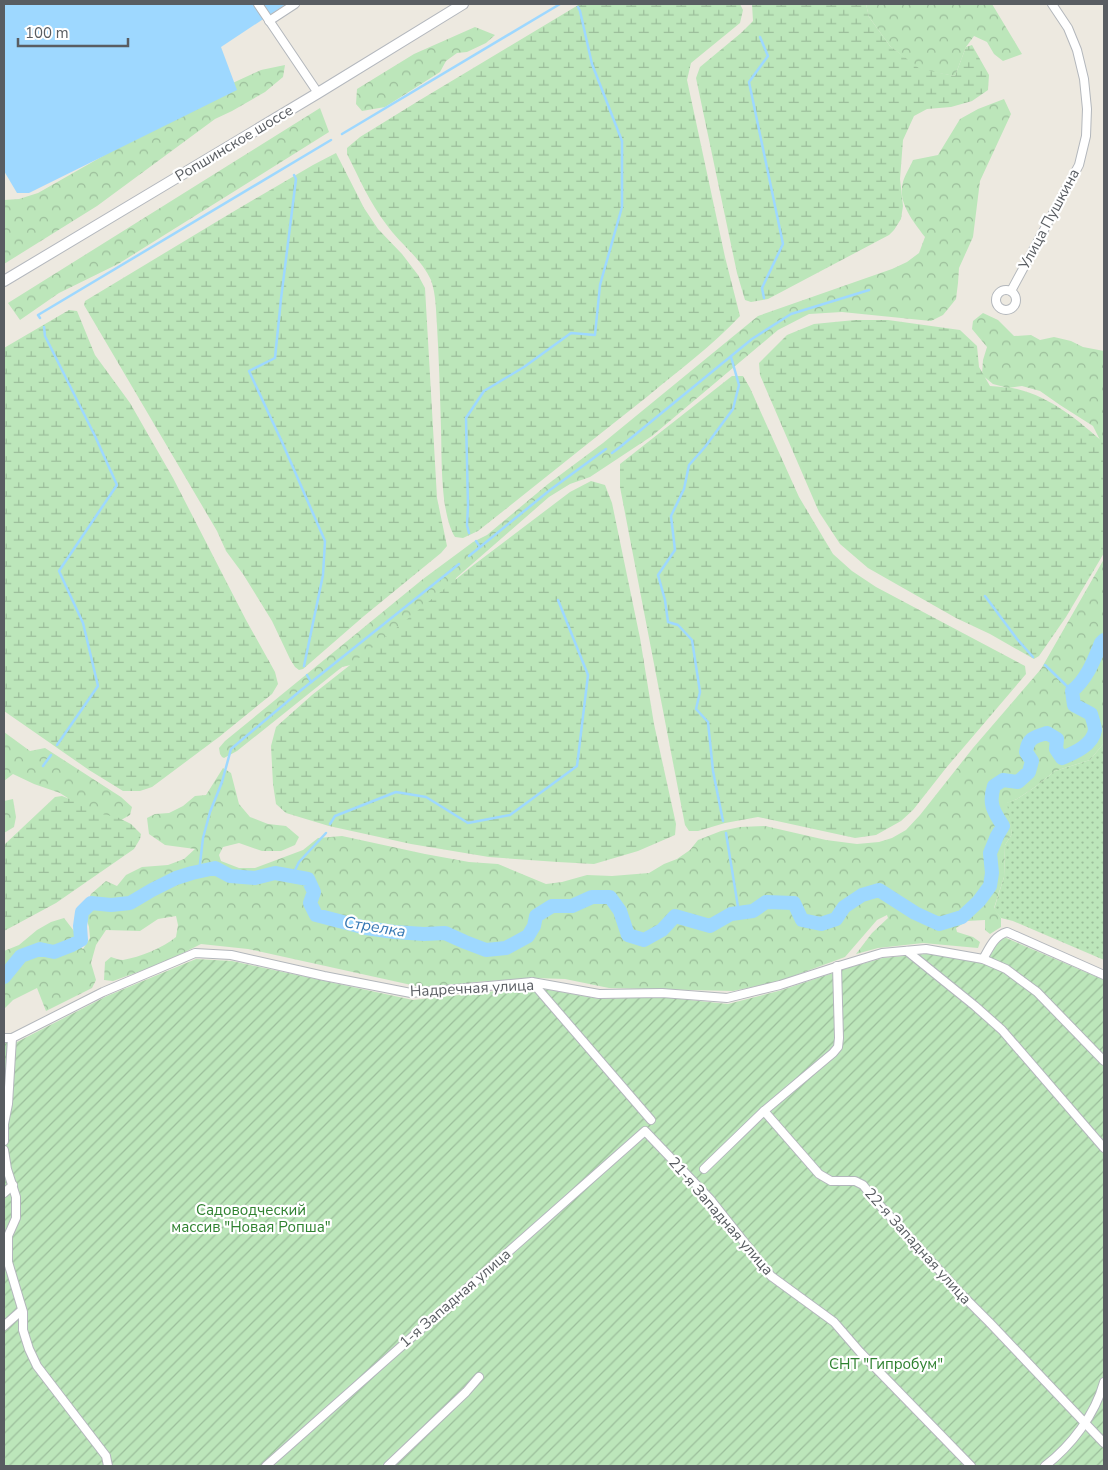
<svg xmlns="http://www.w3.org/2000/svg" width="1108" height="1470" viewBox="0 0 1108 1470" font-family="'Nunito Sans',sans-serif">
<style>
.grass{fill:url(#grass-dots)}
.forest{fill:url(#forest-crowns)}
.wetland{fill:url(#wetland-marsh)}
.garden{fill:url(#garden-furrows)}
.water{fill:#9ed8ff}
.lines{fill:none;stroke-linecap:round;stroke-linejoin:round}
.stream{stroke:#9ed8ff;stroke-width:2.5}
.river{stroke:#9ed8ff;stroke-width:14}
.street-casing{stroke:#b3b7bc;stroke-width:10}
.secondary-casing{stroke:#b4b8be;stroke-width:12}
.street{stroke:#fff;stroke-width:8}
.secondary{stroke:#fff;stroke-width:10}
.labels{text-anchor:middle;stroke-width:4.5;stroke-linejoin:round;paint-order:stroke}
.street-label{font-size:15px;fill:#595d62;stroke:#fff}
.park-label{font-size:15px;fill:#2f8230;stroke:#fff}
.water-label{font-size:16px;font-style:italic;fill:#3779b5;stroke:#fff}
</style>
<defs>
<pattern id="grass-dots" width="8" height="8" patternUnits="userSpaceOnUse" patternTransform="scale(1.25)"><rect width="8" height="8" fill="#bce6ba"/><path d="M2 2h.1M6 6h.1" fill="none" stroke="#9cbe9b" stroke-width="1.8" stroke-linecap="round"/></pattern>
<pattern id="forest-crowns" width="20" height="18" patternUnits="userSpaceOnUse" patternTransform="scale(1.25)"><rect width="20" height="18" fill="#bce6ba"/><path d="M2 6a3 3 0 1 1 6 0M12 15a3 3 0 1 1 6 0" fill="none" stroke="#9cbe9b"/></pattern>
<pattern id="wetland-marsh" width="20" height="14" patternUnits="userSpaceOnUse" patternTransform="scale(1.25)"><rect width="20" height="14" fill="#bce6ba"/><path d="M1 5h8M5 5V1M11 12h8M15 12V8" fill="none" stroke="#9cbe9b"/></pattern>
<pattern id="garden-furrows" width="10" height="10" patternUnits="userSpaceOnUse" patternTransform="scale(1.25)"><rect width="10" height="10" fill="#bce6ba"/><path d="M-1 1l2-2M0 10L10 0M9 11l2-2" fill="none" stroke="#9cbe9b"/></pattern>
</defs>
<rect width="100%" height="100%" fill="#ede9e0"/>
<polygon class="grass" points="1104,743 1104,960 1013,921 1001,918 994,909 1004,877 1005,845 1012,834 1006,803 1017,799 1035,787 1055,771 1090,760"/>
<g class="forest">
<polygon points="866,4 992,4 1022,54 1003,61 994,54 987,42 974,36 966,47 955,76 920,70 890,46 869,17"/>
<polygon points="475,27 495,35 486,43 467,52 457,53 446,61 440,72 385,107 362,111 356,104 357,89 414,54"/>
<polygon points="285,65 283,77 265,92 232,111 215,119 97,206 4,264 4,200 19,199 38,193 224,87 261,70"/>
<path d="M1004,99L1011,114L980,181L973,237L959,268L958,283L956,299L943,315L931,321L842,312L809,314L778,330L652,436L590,477L570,484L549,497L456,578L454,588L355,664L342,667L237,751L224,758L222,757L220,754L219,748L225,741L423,579L473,542L487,535L548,484L603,443L758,316L892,269L907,262L919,253L925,237C914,222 897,203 903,182C905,175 910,167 913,160L938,155L960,119L978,109Z"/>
<polygon points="320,108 329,132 118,264 59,293 20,320 8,303"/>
<polygon points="983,313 998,320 1014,336 1031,335 1040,340 1054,337 1071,341 1083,347 1104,351 1104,444 1101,442 1093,426 1060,405 1040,391 1022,386 1008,388 993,384 982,375 983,360 987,347 972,329 973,321"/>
<path d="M1104,559V743L1090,760L1055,771L1035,787L1017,799L1007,803L1012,834L1005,845L1004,877L994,908L1001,918V927L990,934L985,930V920L967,921L956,928L957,932L973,937L980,942L978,948L923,943L878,948L856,954L872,933L888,918L887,915L877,920L845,957L780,981L733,991L609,988L565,979L535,978L475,982L438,988L416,986L248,949L201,944L163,963L113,981L104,980L105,962L111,957C115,958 119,960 123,960C140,957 163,948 176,937L178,925L176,916L158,919L140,931L106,930L96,945L91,963L96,980L92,988L46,1011L37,988L13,1000L4,1009V951L19,945L37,930L51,922L64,918L74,931V940L83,949L90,938L89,927L85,914L91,894L106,881L117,886L126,875L142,867L168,865L184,859L195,849L165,845L149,834L147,818L155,814L169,813L183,806L195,796L206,795L223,768L231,773L239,804L250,817L268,824L286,826L299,837L295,845L281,851H262L239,843L223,847L219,855L221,861L239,868H255L303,850L318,838L342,836L425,854L469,862L498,864L546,884L562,882L587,875L612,876L649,873L664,864L677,859L690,850L698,840L721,831L740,827L765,826L826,840L857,844L879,842L892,838L906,830L920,815L973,748L1041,669Z"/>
<polygon points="4,732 30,751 45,748 121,797 132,807 130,815 121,820 91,813 60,793 34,784 13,774 4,781"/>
<polygon points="13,799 16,817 14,827 4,833 4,801"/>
</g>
<g class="wetland">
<path d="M580,4H740L743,10L740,23L691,63L687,80L725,257L740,316C712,346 679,370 648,396C591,441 535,486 478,531L463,538L455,537C440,513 442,457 441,428C440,394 439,360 437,326C436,311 436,294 431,280C421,258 400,244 386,224C370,203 359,178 347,154V148L360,137L420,100Z"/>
<polygon points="752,4 866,4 869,17 890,46 920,69 955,76 966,47 972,45 989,75 988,90 972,101 951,107 927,109 914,116 903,140 900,179 903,206 901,219 894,230 889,235 768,299 751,302 745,300 737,273 696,78 700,67 741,33 753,21"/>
<polygon points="336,153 364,208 378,229 402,254 418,275 425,288 437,498 447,546 441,553 364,616 303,669 299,670 295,667 290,659 272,621 243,574 226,551 217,531 84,305 85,301 231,213 313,165"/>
<polygon points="69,310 77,311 95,355 130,403 173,478 246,620 275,672 278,684 272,694 219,737 152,787 140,791 123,791 89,770 4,711 4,348"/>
<path d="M855,320H888L960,330L977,346L979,367L990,386C999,387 1009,387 1017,389C1051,397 1079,421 1104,443V553L1066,617L1039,656L1034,659L990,634L956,618L868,568L840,544L819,512L760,375L759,363L787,335L814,324Z"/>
<polygon points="732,376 743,376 750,388 799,497 833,554 852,571 876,587 1025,666 1026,674 946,768 913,810 901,821 876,835 855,838 758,817 725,823 698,831 689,831 685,825 620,487 620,464"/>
<polygon points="591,481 605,485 612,503 640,638 654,724 676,824 675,835 638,851 594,864 558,862 489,857 411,844 329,826 286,813 276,804 273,784 271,746 276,727 312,695 378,643 471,567 570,492"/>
<polygon points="62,796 80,803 96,813 117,817 131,824 141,834 140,839 134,849 56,903 4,931 4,845 55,797"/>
</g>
<polygon class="garden" points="1004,937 1104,980 1104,1466 4,1466 4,1042 17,1042 107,996 196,959 232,961 413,1000 534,987 599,999 661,997 728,1004 782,990 851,967 883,958 926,954 977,957"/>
<polygon class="water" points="4,4 286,4 221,47 237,90 29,193 17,193 4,171"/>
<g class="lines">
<g class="stream">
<polyline points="760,37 768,56 749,82 783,244 762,288 764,298"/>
<polyline points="342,134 560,4"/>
<polyline points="294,175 296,179 281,299 275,358 249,371 282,442 325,541 323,575 304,666"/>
<polyline points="40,318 38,315 331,140"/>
<polyline points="44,327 45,336 95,436 117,485 59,571 83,623 98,686 57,745"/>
<polyline points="612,453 620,447 752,339 791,314 869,290"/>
<polyline points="469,533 467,525 468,506 466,418 484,391 524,367 571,333 595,335 600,285 622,207 622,141 592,64 580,11 578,7"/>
<polyline points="476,541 480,547"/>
<polyline points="469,556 550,490 606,449"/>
<polyline points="985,596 1017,639 1033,657"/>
<polyline points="1045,665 1072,691"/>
<polyline points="307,675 311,682"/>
<polyline points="43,766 51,755"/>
<polyline points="723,821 713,771 708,722 696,709 700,692 692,640 678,625 668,622 665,600 658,575 675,550 671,516 684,489 689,465 705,447 733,409 739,385 731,357"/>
<polyline points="330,824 335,816 396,792 426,797 468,823 510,815 577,766 588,675 558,600"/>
<polyline points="726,833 739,913"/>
<polyline points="199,872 203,838 210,812 222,782 231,749 300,691 459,564"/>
<polyline points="292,876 299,862 326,833"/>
</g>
<path class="river" d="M4,977L21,956L40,949L54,952L72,945L81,940L80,926L82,912L91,903L111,905L130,903L152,890L176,878L192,873L215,868L230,876L255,878L275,873L308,879L314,892L310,903L316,915L366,928L394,932L424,934L445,933L465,942L486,950L506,948L528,936L534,926L536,916L552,906H572L592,897H610L620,911L628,935L644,940L662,930L675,916L710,926L731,914L753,911L766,902L794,903L802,920L821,924L836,919L844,907L862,895L879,890L915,913L939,924L962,917L979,901L990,886L992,873L990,853L997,836L1003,826C994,812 988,804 994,786L1003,780L1018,782L1029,772L1032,761L1026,752C1028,738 1034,737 1047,733L1057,739L1056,749L1062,758C1074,753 1093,745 1095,730C1095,726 1092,718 1091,714L1074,705L1072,691C1087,679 1094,660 1101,643L1104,640"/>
<g class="street-casing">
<g id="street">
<polyline points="258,4 318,93"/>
<polyline points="269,21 295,4"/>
<circle cx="1006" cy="300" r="10"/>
<polyline points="1011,291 1079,165 1086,136 1087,109 1084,79 1077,50 1068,28 1052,4"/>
<polyline points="907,951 975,1006 1002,1030 1104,1148"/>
<path d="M983,959C990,947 994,936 1007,932L1104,975"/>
<polyline points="837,966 839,1038 838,1047 833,1053 764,1111 819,1174 831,1181 855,1181 863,1185 875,1200 960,1293 990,1323 1104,1443"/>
<polyline points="532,982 651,1120"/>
<polyline points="4,1038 12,1038 103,992 195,953 231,955 324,976 411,993 532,982 599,994 662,993 727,998 780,985 839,966 882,953 926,949 983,959 1006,969 1037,992 1104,1061"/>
<polyline points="4,1141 4,1124 8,1104 12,1038"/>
<polyline points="4,1150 7,1169 16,1197 16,1218 8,1236 8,1262 23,1312 23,1330 29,1349 37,1366 106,1456 108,1466"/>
<polyline points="704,1169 764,1111"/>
<polyline points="4,1193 13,1185"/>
<polyline points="4,1326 22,1310"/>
<polyline points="266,1466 645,1131 710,1199 771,1276 834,1322 860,1352 971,1466"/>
<polyline points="388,1466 466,1392 479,1377"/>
<path d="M1045,1466C1071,1446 1095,1415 1104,1382"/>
</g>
</g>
<g class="secondary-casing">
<polyline id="secondary" points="4,281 318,93 463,4"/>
</g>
<use href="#street" class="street"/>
<use href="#secondary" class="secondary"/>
</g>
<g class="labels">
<g class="street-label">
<text transform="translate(234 143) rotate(-31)" y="5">Ропшинское шоссе</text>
<text transform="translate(1049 219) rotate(-62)" y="5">Улица Пушкина</text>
<text transform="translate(472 988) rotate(-3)" y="5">Надречная улица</text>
<text transform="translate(721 1216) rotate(49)" y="5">21-я Западная улица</text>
<text transform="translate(918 1246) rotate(48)" y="5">22-я Западная улица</text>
<text transform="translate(455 1298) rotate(-41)" y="5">1-я Западная улица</text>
</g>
<g class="park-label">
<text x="251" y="1215">Садоводческий<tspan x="251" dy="17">массив "Новая Ропша"</tspan></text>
<text x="886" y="1369">СНТ "Гипробум"</text>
</g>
<g class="water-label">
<text transform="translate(375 926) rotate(9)" y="6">Стрелка</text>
</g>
</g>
<rect width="1108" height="1470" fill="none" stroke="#595d62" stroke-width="10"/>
<path d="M18 38v8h110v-8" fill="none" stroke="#595d62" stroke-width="2.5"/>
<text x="25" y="38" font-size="15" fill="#595d62" stroke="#ffffff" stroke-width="4" paint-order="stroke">100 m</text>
</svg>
